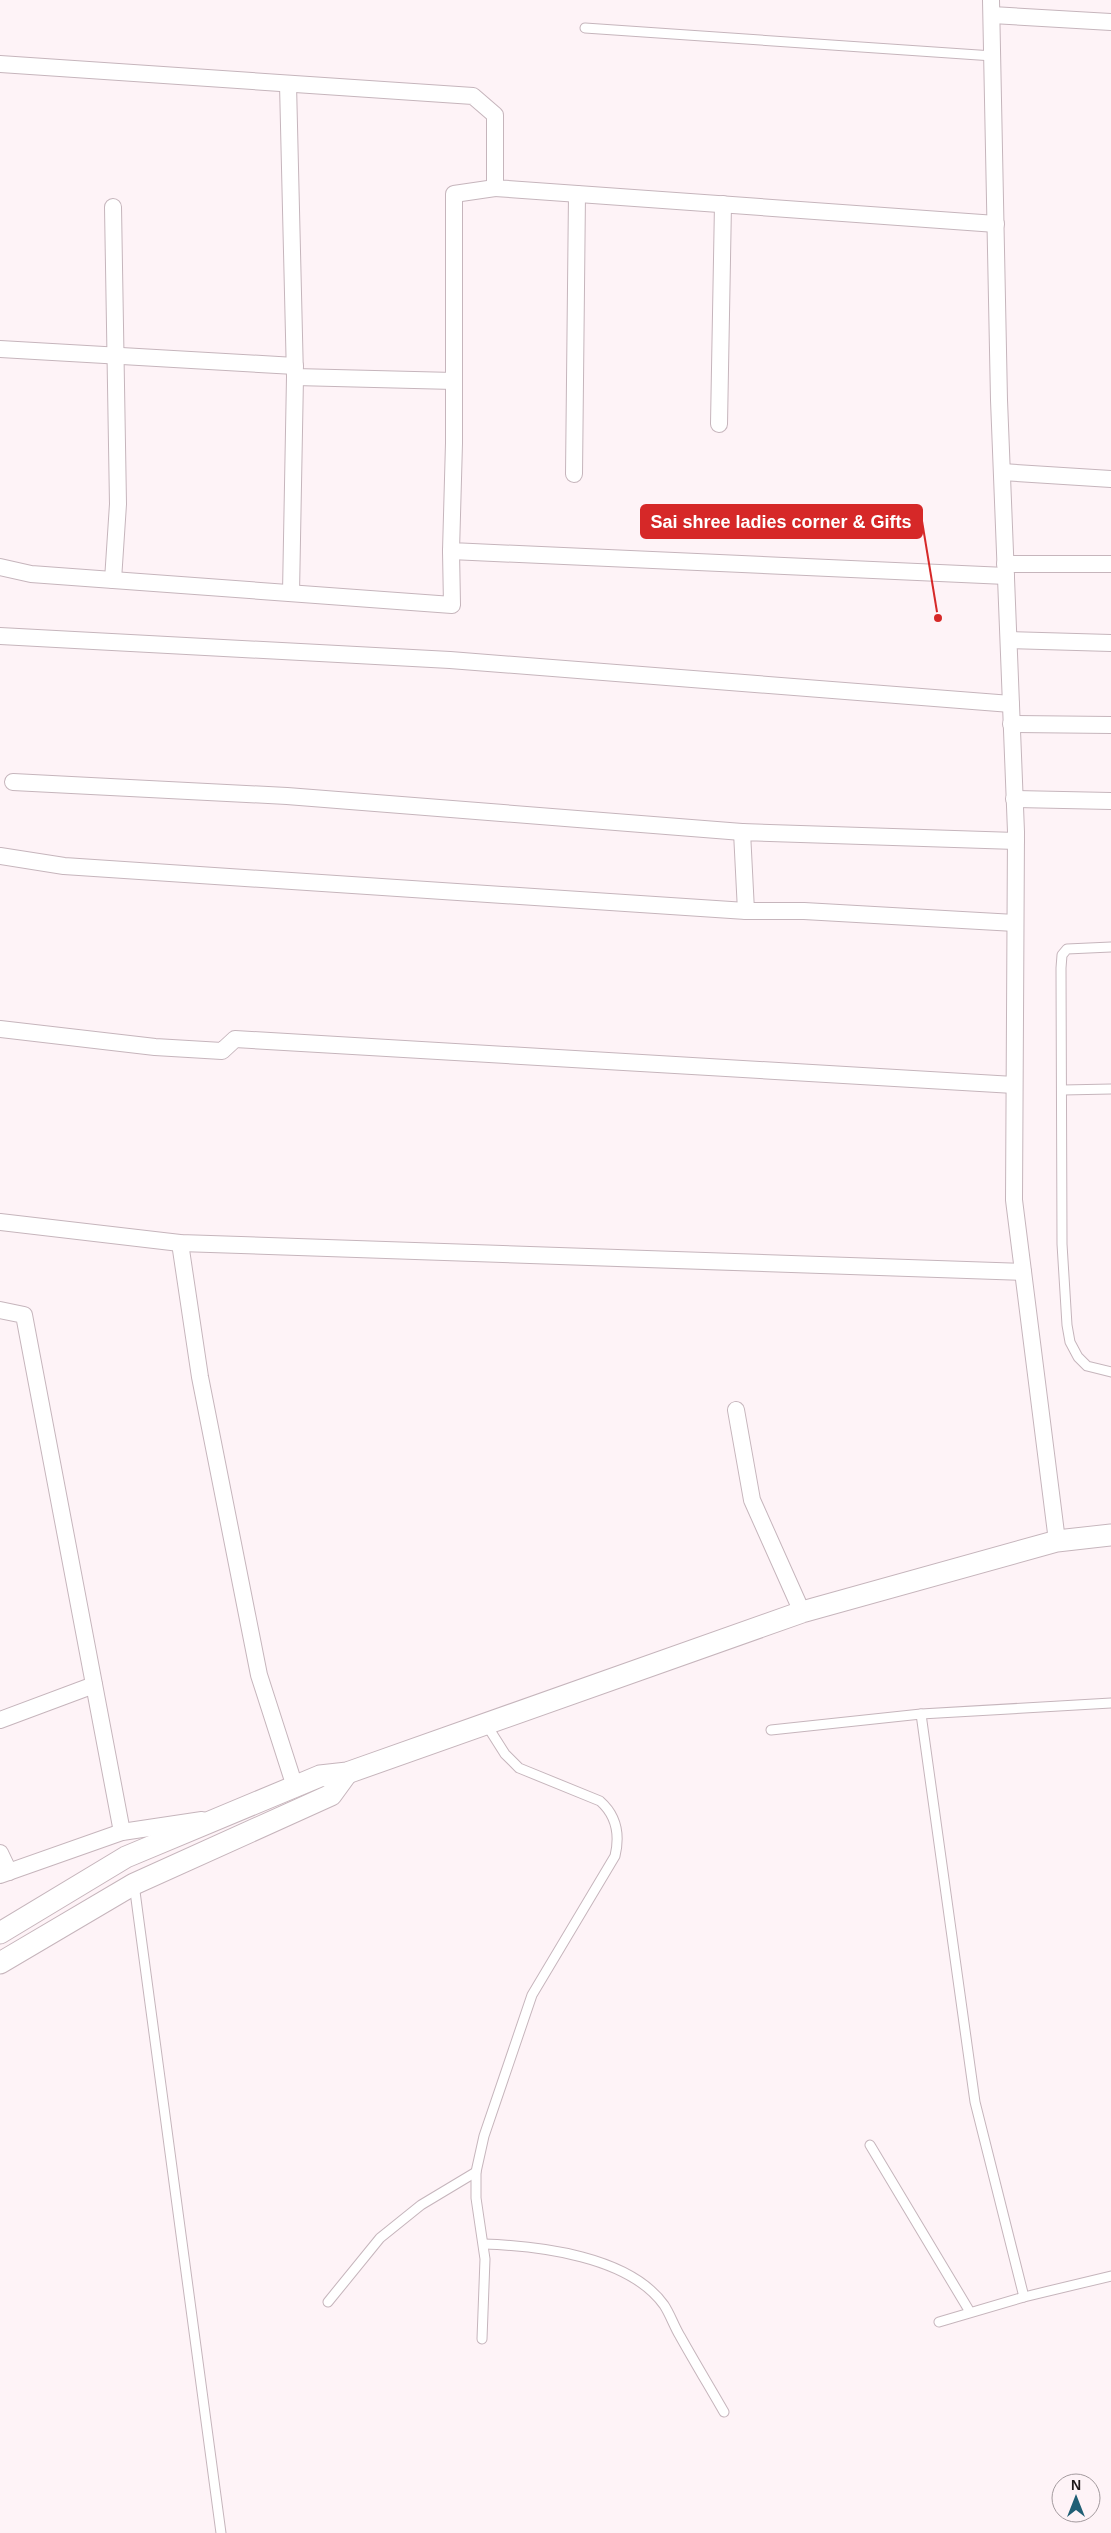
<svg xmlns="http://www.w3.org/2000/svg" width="1111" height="2533" viewBox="0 0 1111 2533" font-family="Arial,sans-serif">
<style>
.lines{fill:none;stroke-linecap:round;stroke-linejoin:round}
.service-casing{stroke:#c6b5bc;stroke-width:11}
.minor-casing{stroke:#c6b5bc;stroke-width:18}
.tertiary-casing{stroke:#c6b5bc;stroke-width:23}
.service{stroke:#fff;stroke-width:9}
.minor{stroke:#fff;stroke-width:16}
.tertiary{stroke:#fff;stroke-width:21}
.leader{fill:none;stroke:#d62828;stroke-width:2}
.callout-dot{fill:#d62828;stroke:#fef3f7;stroke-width:2}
.callout{fill:#d62828;stroke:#d62828;stroke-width:2}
.callout-label{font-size:18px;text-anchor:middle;font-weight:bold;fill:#fff}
</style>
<rect width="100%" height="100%" fill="#fef3f7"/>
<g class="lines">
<g class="service-casing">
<g id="service">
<polyline points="585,28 993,56"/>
<polyline points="1111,947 1067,949 1062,955 1061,968 1062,1244 1067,1325 1070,1342 1078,1357 1087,1366 1111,1372"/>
<polyline points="1063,1090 1111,1089"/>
<polyline points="921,1714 975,2102 1024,2297"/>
<polyline points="771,1730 921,1714 1111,1703"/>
<polyline points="134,1884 221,2533"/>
<polyline points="870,2145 970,2312"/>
<path d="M484,2244C539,2246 629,2256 664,2305C670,2314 674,2326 680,2336C694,2361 709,2386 724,2412"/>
<polyline points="328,2302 380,2238 421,2205 476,2172"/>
<polyline points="939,2322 1024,2297 1111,2276"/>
<path d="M482,2339L485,2259L476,2198V2172L484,2136L532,1995L615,1856C620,1835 617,1816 600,1801L519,1768L505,1754L486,1724"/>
</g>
</g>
<g class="minor-casing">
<g id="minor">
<polyline points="991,0 999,400 1016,832 1014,1200 1057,1541"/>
<polyline points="992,15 1111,22"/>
<polyline points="0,64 473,96 495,115 495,188 996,224"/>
<polyline points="288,84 295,377 454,381"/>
<polyline points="495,188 454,194 454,443 451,551 1006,576"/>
<polyline points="113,207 118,504 113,580"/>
<polyline points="0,349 295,366"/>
<polyline points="719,424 723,204"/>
<polyline points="1002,472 1111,479"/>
<polyline points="574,474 577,194"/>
<polyline points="1005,564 1111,564"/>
<polyline points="0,567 31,574 452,605 451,551"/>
<polyline points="291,593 295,377"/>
<polyline points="0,636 450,660 1011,704"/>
<polyline points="1009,640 1111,643"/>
<polyline points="1011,724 1111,725"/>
<polyline points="13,782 287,796 742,832"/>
<polyline points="1014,799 1111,801"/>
<polyline points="0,856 64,866 746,911"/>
<polyline points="1015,923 804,911 746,911 742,832 1016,841"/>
<polyline points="0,1029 155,1047 222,1051 235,1039 1014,1085"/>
<polyline points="0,1222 180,1243 1023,1272"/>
<polyline points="180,1243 200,1377 259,1675 295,1787"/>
<polyline points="0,1310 24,1315 122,1832"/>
<polyline points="736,1410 752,1500 802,1612"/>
<polyline points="0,1720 94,1685"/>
<polyline points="0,1853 9,1872"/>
<polyline points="0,1875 122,1832 202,1820"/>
</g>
</g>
<g class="tertiary-casing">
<g id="tertiary">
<polyline points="0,1933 126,1857 320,1776 347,1773 802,1612 1057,1541 1111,1535"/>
<polyline points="0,1963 134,1884 331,1795 347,1773"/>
</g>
</g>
<use href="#service" class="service"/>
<use href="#minor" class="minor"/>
<use href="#tertiary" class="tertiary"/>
</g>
<path class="leader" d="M938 618L922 521"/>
<circle class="callout-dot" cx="938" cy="618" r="5"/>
<rect class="callout" x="641" y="505" width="281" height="33" rx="5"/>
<g class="callout-label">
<text x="781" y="528">Sai shree ladies corner &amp; Gifts</text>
</g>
<g transform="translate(1076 2498)"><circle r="24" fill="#fef3f7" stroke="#a49b9f"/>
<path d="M0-4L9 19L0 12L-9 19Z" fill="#205f75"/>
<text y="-8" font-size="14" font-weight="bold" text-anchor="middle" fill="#1e181a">N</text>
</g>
</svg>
